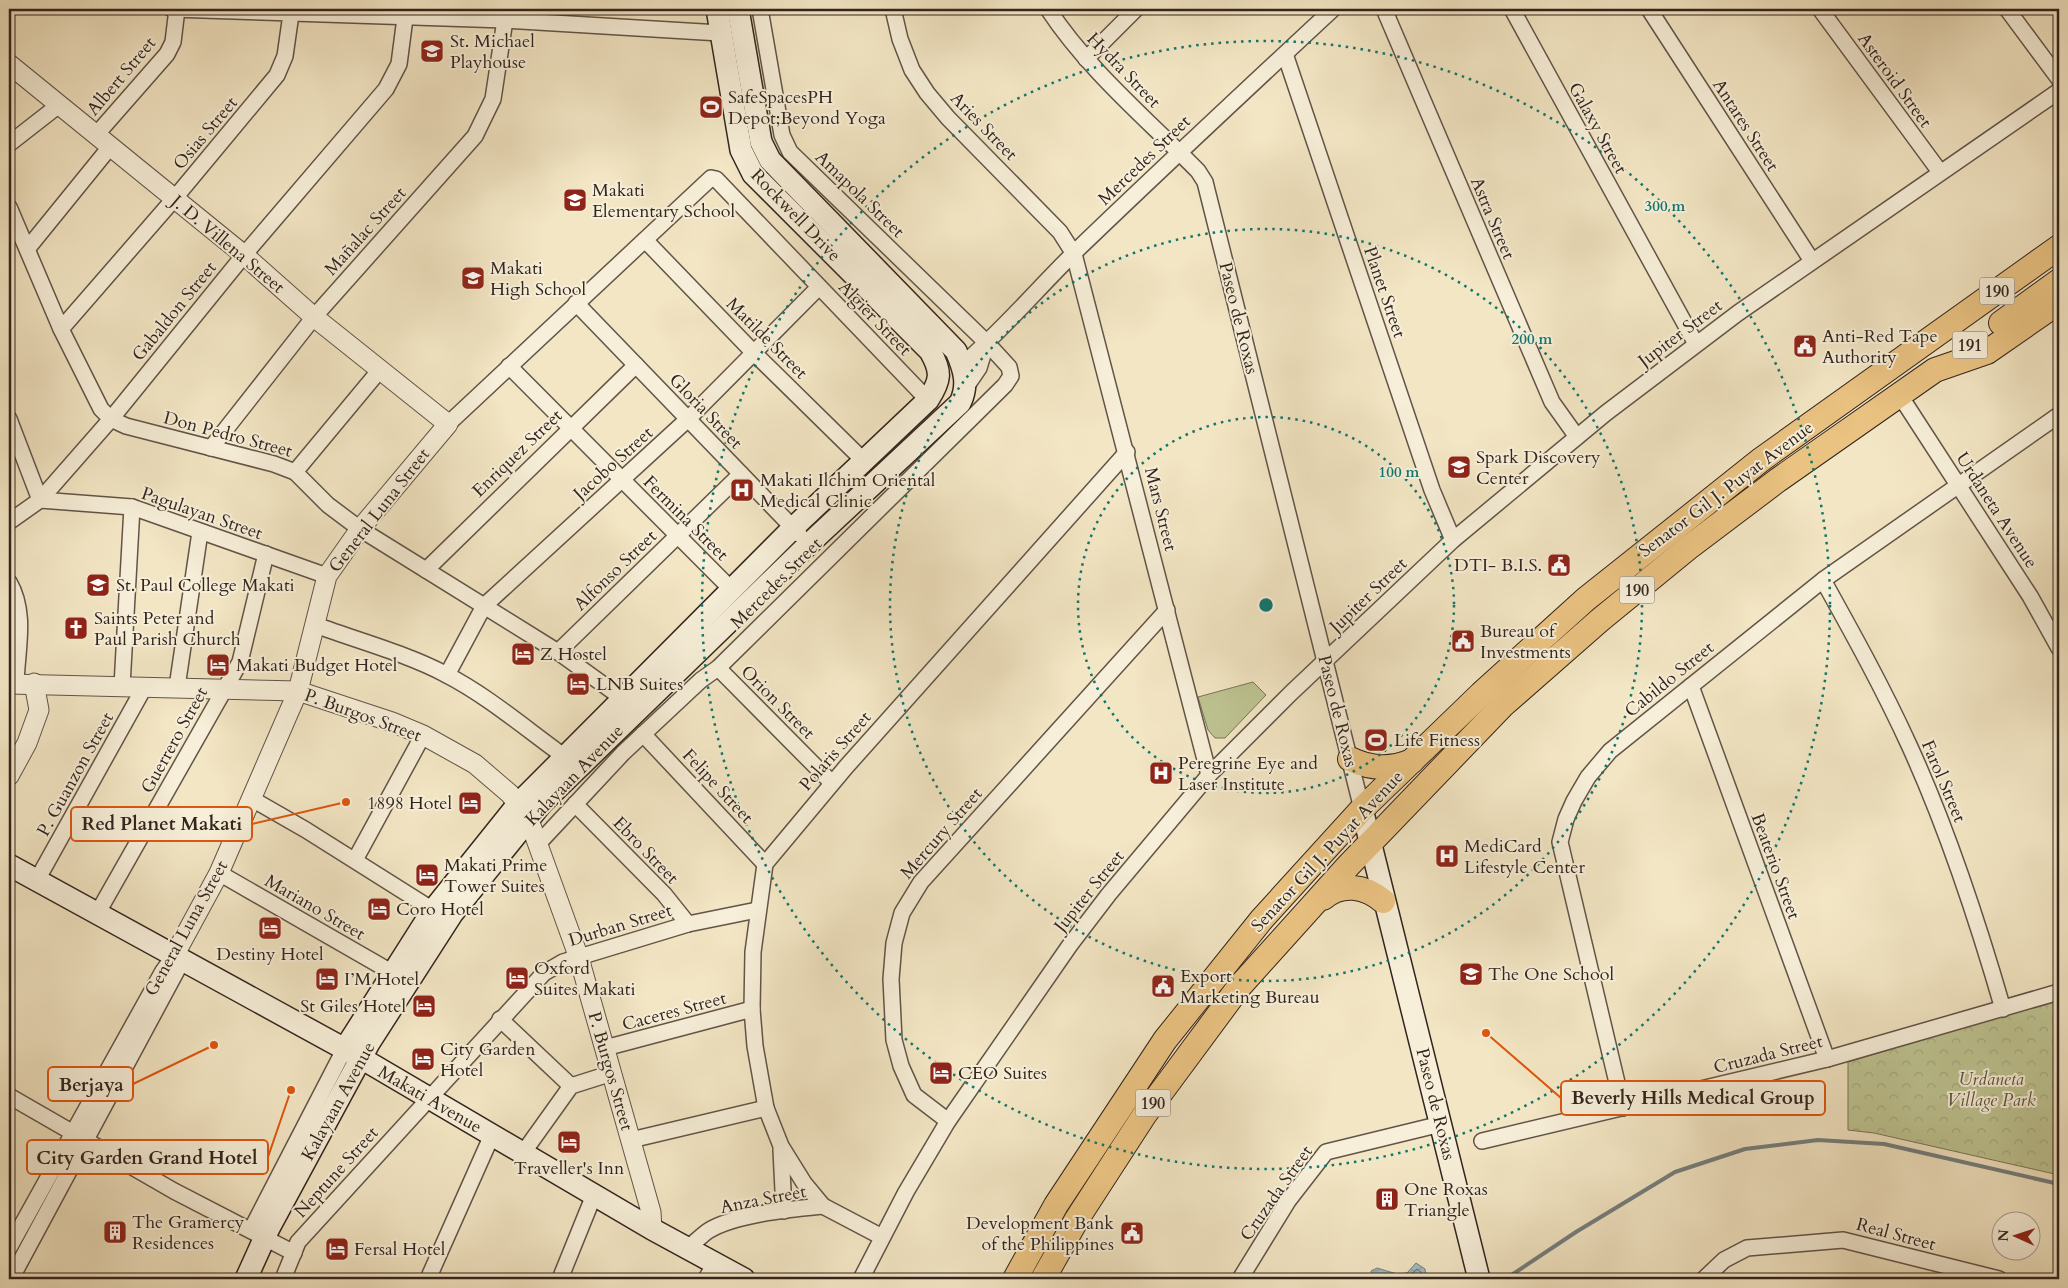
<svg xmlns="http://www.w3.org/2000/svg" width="2068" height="1288" viewBox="0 0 2068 1288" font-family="Cardo,serif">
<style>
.green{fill:#bec492;stroke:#787458}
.park{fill:url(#park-crowns);stroke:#787458}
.water{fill:url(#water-waves);stroke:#757f7f}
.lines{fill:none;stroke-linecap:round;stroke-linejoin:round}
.shore{stroke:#6a706f;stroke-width:1}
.stream{stroke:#757f7f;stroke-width:4}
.minor-casing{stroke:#625448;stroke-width:18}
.tertiary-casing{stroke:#625448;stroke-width:21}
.secondary-casing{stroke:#32241e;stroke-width:24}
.primary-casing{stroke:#32241e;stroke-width:26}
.minor{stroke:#f7efd9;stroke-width:15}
.tertiary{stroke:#f7efd9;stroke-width:19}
.secondary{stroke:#f7efd9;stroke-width:21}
.primary{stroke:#eac382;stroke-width:24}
.ring{fill:none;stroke:#0f766e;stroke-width:2.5;stroke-dasharray:2.5 5}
.labels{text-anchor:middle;stroke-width:4;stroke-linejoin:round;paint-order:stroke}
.shield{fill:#f7efd9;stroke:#6d6156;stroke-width:1}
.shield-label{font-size:16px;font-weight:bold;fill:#32241e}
.poi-label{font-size:18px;fill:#32241e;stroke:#f7efd9;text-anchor:start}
.street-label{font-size:18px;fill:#32241e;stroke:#f7efd9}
.park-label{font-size:18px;font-style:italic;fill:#5c5441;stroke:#f7efd9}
.centre{fill:#0f766e;stroke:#f7efd9;stroke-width:2.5}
.ring-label{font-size:15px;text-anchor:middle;font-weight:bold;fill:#0f766e;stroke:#f7efd9;stroke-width:4;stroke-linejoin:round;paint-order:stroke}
.leader{fill:none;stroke:#df560d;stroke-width:2}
.callout-dot{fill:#df560d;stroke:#f7efd9;stroke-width:2}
.callout{fill:#f7efd9;stroke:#df560d;stroke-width:2}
.callout-label{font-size:19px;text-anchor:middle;font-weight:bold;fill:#32241e}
</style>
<defs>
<pattern id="park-crowns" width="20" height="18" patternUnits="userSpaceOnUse" patternTransform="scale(1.25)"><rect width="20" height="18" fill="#bec492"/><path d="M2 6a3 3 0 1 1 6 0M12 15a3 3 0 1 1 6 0" fill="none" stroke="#a4a87d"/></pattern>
<pattern id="water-waves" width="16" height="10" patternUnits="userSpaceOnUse" patternTransform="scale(1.25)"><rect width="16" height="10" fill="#a2bcc0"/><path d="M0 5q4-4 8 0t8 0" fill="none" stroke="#8ca1a5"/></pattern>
</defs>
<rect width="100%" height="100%" fill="#f3e6c4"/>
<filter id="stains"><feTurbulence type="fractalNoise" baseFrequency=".004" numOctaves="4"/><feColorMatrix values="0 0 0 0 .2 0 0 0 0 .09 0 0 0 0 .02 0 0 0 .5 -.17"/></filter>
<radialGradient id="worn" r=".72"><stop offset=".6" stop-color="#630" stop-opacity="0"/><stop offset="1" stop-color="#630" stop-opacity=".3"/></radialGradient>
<polygon class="green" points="1253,682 1266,695 1225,738 1215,738 1208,730 1198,697"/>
<polygon class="park" points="2059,999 2059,1175 1874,1133 1848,1130 1848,1062"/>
<polygon class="water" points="1416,1263 1425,1269 1426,1279 1394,1279 1385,1277 1382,1279 1368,1279 1372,1275 1371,1271 1377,1268 1397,1274 1407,1273"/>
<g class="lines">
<polyline class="shore" points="1375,1279 1379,1275 1396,1279 1407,1278 1417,1269 1421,1272 1421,1279"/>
<polyline class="stream" points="1513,1274 1576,1232 1675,1172 1745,1149 1818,1140 1884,1144 2059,1184"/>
<g class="minor-casing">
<g id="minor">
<polyline points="172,9 505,20 720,33"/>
<polyline points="893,9 900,39 912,70 927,93 948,118 1060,232 1074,254 1209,775"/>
<path d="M1048,9C1089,71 1146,118 1198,171L1205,182L1362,809"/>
<polyline points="1384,9 1552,402 1577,437"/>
<polyline points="1512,9 1696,344"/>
<polyline points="1649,9 1812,261"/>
<polyline points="1820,9 1940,172"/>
<polyline points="2007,9 2059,79"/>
<polyline points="1285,54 1432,490 1453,540"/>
<polyline points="1086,59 1136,9"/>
<polyline points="96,135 167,54 173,42 177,9"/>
<polyline points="9,144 59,105"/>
<polyline points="9,207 61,329 101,409 111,419 126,426 274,464 295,472 328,505 360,529 558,652 622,698"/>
<polyline points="645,240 754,353 864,461"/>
<polyline points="28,248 110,147"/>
<polyline points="576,303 799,534"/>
<polyline points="61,329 174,199 277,75 285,56 291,14"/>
<path d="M962,365C1003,330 1038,288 1077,250C1161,169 1247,89 1333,9"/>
<polyline points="509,366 731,589"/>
<polyline points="966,387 979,368 986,345"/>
<polyline points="1899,394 2030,596 2059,648"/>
<polyline points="9,419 40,500"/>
<polyline points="448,424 711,178 716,179 928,400"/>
<polyline points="211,448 314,317 475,136 493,99 505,20"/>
<polyline points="295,472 379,371"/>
<polyline points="40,500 132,507 327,576"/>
<polyline points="9,522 40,500 111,419 244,255 386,89 399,64 405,18"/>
<polyline points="426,570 636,365"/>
<path d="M1823,580C1853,634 1883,688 1909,745C1948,830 1977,919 2003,1009"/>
<path d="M9,582C27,613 17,649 16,683"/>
<path d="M316,625C358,641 405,653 445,674C488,696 526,729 565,757"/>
<polyline points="558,652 741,474"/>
<polyline points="718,668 832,783"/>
<polyline points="447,675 484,606 688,419 819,287"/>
<polyline points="122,686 132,507"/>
<polyline points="1691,686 1827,1059"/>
<polyline points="177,687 200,532"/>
<polyline points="643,734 765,864"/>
<polyline points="252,799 306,830 433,910"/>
<polyline points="575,804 664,894 688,924"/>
<polyline points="537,845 623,753 701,680 718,668 1005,385 1011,376 1009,367 987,343 790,152 782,135 760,9"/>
<polyline points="355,860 423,735"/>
<polyline points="219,873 393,973"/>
<polyline points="37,880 145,686"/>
<polyline points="97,914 240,662 266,554"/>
<polyline points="500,1019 571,1086"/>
<polyline points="605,1048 752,1009"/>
<polyline points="9,1096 174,1191 294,1253"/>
<polyline points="1623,1108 1560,842 1566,819 1574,801 1588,777 1610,751 1823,580 2059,415"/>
<polyline points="948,1121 914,1095 901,1066 894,1040 891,979 894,943 902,913 921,882 1167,610"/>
<polyline points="631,1140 766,1108"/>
<polyline points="1482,1141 1827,1059 2059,992"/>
<polyline points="781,1150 784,1211"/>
<polyline points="523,1153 571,1086 612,1073"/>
<polyline points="251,1230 344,1050"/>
<polyline points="882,1237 823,1206 804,1183 781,1146 766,1108 755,1046 752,1009 753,952 765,864 846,767 1127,452"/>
<polyline points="9,1248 163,971 174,956"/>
<path d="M687,1249C694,1243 701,1236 708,1231C735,1214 792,1209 823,1206"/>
<polyline points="11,1279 182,961"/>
<polyline points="283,1279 298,1242 544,973 563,962 688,924 757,910"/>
<polyline points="428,1279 492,1135"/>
<polyline points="560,1279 594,1195"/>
<polyline points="706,1279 715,1263"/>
<polyline points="861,1279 906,1192 948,1121 1070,945 1109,894 1209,775 1291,693 1453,540 1606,413 1738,313 2059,91"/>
<polyline points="1240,1279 1288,1201 1326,1152 1441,1124"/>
<polyline points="1704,1279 1724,1260 1747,1248 1843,1240 1999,1279"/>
</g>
</g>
<g class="tertiary-casing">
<g id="tertiary">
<polyline points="9,64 244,255 314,317 448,424 360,529 327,576 298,691 219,873 174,956"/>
<polyline points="9,684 298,691 392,722 423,735 475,764 510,794 529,820 579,958 651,1212 652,1229"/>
<polyline points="9,776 27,743 39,710 34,683"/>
</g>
</g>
<g class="secondary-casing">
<g id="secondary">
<polyline points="1362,809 1479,1279"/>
<polyline points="9,865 361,1058 652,1229 744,1279"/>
<path d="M344,1050L433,910L518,804L793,528L928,400C941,380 942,372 930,351L753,174L741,150L717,9"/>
<path d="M246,1279L269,1228L369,1043L452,914L542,803L809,544L960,403C969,385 964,369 956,351L770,160L761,142L738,9"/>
</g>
</g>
<g class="primary-casing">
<g id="primary">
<polyline points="2001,323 2059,281"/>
<path d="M1350,759C1371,769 1390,770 1412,761"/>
<path d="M1323,898C1342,882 1365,886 1383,901"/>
<polyline points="1015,1279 1056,1205 1165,1040 1262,919 1362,809 1481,694 1586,599 1762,459 2059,247"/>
<polyline points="1043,1279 1077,1219 1145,1114 1239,987 1348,866 1503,705 1600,620 1688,548 1778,480 1935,370 1987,352 2059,302"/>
</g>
</g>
<use href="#minor" class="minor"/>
<use href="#tertiary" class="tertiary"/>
<use href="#secondary" class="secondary"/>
<use href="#primary" class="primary"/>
</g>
<g class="ring">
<circle cx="1266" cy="605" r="188"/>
<circle cx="1266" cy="605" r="376"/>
<circle cx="1266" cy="605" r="564"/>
</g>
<defs>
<g id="school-square" transform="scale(1.25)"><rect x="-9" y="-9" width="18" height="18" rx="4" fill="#8f2418" stroke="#f7efd9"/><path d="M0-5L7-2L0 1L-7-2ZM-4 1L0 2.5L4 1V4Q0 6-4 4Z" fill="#fff"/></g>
<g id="stadium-square" transform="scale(1.25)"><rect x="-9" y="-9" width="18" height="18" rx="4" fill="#8f2418" stroke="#f7efd9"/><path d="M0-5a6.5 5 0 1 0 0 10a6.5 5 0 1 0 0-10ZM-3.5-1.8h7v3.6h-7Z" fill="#fff"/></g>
<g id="civic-square" transform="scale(1.25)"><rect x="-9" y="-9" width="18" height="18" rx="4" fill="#8f2418" stroke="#f7efd9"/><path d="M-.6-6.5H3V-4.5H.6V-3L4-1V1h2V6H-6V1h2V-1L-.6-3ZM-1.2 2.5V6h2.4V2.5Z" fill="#fff"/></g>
<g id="hospital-square" transform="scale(1.25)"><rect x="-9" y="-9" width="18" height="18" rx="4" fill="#8f2418" stroke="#f7efd9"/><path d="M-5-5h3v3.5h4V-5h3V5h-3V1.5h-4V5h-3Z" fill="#fff"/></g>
<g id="university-square" transform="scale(1.25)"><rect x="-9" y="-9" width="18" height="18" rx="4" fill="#8f2418" stroke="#f7efd9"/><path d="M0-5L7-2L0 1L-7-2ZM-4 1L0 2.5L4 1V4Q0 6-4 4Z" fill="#fff"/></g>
<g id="church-square" transform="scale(1.25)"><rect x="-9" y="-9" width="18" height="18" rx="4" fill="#8f2418" stroke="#f7efd9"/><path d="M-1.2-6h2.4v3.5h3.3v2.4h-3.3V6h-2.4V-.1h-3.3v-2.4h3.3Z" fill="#fff"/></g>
<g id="hotel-square" transform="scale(1.25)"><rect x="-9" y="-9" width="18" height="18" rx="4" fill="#8f2418" stroke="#f7efd9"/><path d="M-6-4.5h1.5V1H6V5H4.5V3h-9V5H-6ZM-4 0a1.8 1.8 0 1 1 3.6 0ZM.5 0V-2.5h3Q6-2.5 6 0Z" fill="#fff"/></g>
<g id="building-square" transform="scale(1.25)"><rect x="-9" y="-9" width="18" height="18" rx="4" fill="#8f2418" stroke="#f7efd9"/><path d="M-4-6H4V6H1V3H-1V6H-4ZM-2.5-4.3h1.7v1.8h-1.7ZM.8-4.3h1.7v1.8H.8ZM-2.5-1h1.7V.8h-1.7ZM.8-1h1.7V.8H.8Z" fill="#fff"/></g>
</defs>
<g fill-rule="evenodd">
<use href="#school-square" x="432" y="51"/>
<use href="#stadium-square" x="711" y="107"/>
<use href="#school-square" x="575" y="200"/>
<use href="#school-square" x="473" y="278"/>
<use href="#civic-square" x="1805" y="346"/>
<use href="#school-square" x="1459" y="467"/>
<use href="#hospital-square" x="742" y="490"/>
<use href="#civic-square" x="1559" y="565"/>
<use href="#university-square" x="98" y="585"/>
<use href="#church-square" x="76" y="628"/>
<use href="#civic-square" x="1463" y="641"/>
<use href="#hotel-square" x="523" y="654"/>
<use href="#hotel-square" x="218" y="665"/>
<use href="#hotel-square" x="578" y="684"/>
<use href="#stadium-square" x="1376" y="740"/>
<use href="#hospital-square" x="1161" y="773"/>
<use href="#hotel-square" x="470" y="803"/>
<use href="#hospital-square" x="1447" y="856"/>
<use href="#hotel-square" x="427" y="875"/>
<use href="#hotel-square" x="379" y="909"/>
<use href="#hotel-square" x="270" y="928"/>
<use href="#university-square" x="1471" y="974"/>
<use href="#hotel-square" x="517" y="978"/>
<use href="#hotel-square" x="327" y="979"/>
<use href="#civic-square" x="1163" y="986"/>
<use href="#hotel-square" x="424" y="1006"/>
<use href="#hotel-square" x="423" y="1059"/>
<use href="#hotel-square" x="941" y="1073"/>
<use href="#hotel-square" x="569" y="1142"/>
<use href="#building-square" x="1387" y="1199"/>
<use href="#building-square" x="115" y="1232"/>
<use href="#civic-square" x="1132" y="1233"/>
<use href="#hotel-square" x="337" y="1249"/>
</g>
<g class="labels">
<g class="shield">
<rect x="1979.5" y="277.5" width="35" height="27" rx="4"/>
<rect x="1952.5" y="331.5" width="35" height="27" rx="4"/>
<rect x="1619.5" y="576.5" width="35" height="27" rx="4"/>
<rect x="1135.5" y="1089.5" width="35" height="27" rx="4"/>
</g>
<g class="shield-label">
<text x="1997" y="297">190</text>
<text x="1970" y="351">191</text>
<text x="1637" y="596">190</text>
<text x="1153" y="1109">190</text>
</g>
<g class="poi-label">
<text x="450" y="47">St. Michael<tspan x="450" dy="21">Playhouse</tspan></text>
<text x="728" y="103">SafeSpacesPH<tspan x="728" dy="21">Depot;Beyond Yoga</tspan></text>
<text x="592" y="196">Makati<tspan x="592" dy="21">Elementary School</tspan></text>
<text x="490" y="274">Makati<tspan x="490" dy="21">High School</tspan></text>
<text x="1822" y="342">Anti-Red Tape<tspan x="1822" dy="21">Authority</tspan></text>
<text x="1476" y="463">Spark Discovery<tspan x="1476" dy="21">Center</tspan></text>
<text x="760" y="486">Makati Ilchim Oriental<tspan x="760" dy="21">Medical Clinic</tspan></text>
<text x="1542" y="571" text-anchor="end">DTI- B.I.S.</text>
<text x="116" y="591">St. Paul College Makati</text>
<text x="94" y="624">Saints Peter and<tspan x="94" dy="21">Paul Parish Church</tspan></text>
<text x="1480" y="637">Bureau of<tspan x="1480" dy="21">Investments</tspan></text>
<text x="540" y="660">Z Hostel</text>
<text x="236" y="671">Makati Budget Hotel</text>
<text x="596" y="690">LNB Suites</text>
<text x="1394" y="746">Life Fitness</text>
<text x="1178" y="769">Peregrine Eye and<tspan x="1178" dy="21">Laser Institute</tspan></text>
<text x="452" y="809" text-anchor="end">1898 Hotel</text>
<text x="1464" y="852">MediCard<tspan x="1464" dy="21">Lifestyle Center</tspan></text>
<text x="444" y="871">Makati Prime<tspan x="444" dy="21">Tower Suites</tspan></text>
<text x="396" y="915">Coro Hotel</text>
<text x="270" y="960" text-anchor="middle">Destiny Hotel</text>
<text x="534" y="974">Oxford<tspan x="534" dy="21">Suites Makati</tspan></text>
<text x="1488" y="980">The One School</text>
<text x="1180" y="982">Export<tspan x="1180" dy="21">Marketing Bureau</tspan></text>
<text x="344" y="985">I’M Hotel</text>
<text x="406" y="1012" text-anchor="end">St Giles Hotel</text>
<text x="440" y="1055">City Garden<tspan x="440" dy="21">Hotel</tspan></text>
<text x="958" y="1079">CEO Suites</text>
<text x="569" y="1174" text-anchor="middle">Traveller's Inn</text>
<text x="1404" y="1195">One Roxas<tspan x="1404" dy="21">Triangle</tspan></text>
<text x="132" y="1228">The Gramercy<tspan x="132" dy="21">Residences</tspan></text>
<text x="1114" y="1229" text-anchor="end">Development Bank<tspan x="1114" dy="21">of the Philippines</tspan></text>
<text x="354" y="1255">Fersal Hotel</text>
</g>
<g class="street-label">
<text transform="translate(1124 70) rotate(46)" y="6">Hydra Street</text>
<text transform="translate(121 76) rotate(-50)" y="6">Albert Street</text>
<text transform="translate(1895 80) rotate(54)" y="6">Asteroid Street</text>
<text transform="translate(1746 125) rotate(57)" y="6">Antares Street</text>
<text transform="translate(984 126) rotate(46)" y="6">Aries Street</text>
<text transform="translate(1598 128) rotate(61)" y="6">Galaxy Street</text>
<text transform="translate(205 133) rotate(-50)" y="6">Osias Street</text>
<text transform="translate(1144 160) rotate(-44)" y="6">Mercedes Street</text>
<text transform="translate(860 194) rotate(44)" y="6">Amapola Street</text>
<text transform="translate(796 215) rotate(46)" y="6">Rockwell Drive</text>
<text transform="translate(1493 218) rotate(67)" y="6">Astra Street</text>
<text transform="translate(365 231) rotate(-48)" y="6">Mañalac Street</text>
<text transform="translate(228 244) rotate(40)" y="6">J. D. Villena Street</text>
<text transform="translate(1385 292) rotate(71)" y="6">Planet Street</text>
<text transform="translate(174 311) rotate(-51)" y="6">Gabaldon Street</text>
<text transform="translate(875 318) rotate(46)" y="6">Algier Street</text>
<text transform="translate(1239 318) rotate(76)" y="6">Paseo de Roxas</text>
<text transform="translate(1680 333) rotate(-37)" y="6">Jupiter Street</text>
<text transform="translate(767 338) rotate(45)" y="6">Matilde Street</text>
<text transform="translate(706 411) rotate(46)" y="6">Gloria Street</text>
<text transform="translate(228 434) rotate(15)" y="6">Don Pedro Street</text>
<text transform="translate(517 453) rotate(-44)" y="6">Enriquez Street</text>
<text transform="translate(613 463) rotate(-42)" y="6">Jacobo Street</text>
<text transform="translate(1726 489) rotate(-37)" y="6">Senator Gil J. Puyat Avenue</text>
<text transform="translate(1161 509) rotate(76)" y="6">Mars Street</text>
<text transform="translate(379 510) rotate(-52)" y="6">General Luna Street</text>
<text transform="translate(1997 510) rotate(57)" y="6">Urdaneta Avenue</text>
<text transform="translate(202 513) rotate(19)" y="6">Pagulayan Street</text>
<text transform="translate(686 518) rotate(45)" y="6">Fermina Street</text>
<text transform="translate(615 570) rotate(-44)" y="6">Alfonso Street</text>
<text transform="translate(776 583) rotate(-45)" y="6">Mercedes Street</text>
<text transform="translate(1368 595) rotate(-44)" y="6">Jupiter Street</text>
<text transform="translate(1669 679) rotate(-39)" y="6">Cabildo Street</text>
<text transform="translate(778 702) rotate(45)" y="6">Orion Street</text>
<text transform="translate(1338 711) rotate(76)" y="6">Paseo de Roxas</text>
<text transform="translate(363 715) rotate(20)" y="6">P. Burgos Street</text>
<text transform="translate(174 740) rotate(-61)" y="6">Guerrero Street</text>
<text transform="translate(835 751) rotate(-49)" y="6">Polaris Street</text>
<text transform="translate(75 774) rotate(-61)" y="6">P. Guanzon Street</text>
<text transform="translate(574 775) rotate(-46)" y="6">Kalayaan Avenue</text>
<text transform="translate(1944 781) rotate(67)" y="6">Farol Street</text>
<text transform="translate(718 786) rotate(47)" y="6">Felipe Street</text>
<text transform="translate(941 833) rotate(-49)" y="6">Mercury Street</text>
<text transform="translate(646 850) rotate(46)" y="6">Ebro Street</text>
<text transform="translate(1327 851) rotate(-47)" y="6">Senator Gil J. Puyat Avenue</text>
<text transform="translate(1776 866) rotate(70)" y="6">Beaterio Street</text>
<text transform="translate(1089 891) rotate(-51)" y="6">Jupiter Street</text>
<text transform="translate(315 907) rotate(30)" y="6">Mariano Street</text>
<text transform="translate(620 925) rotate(-17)" y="6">Durban Street</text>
<text transform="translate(186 928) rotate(-61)" y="6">General Luna Street</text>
<text transform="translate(674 1011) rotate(-15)" y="6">Caceres Street</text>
<text transform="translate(1768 1054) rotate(-14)" y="6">Cruzada Street</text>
<text transform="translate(611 1071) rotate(74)" y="6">P. Burgos Street</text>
<text transform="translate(430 1099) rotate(30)" y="6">Makati Avenue</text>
<text transform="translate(338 1101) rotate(-61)" y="6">Kalayaan Avenue</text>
<text transform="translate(1436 1104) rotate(76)" y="6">Paseo de Roxas</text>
<text transform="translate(336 1172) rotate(-48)" y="6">Neptune Street</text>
<text transform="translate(1276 1193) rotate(-55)" y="6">Cruzada Street</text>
<text transform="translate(763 1199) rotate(-11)" y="6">Anza Street</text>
<text transform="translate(1896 1234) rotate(15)" y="6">Real Street</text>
</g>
<g class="park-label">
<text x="1991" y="1085">Urdaneta<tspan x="1991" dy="21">Village Park</tspan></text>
</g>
</g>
<circle cx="1266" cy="605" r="8" class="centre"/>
<g class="ring-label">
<text x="1665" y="211">300 m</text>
<text x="1532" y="344">200 m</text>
<text x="1399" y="477">100 m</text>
</g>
<path class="leader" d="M346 802L252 824M214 1045L133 1084M1486 1033L1561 1098M291 1090L268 1157"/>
<g class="callout-dot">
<circle cx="346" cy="802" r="5"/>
<circle cx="214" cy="1045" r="5"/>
<circle cx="1486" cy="1033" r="5"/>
<circle cx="291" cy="1090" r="5"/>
</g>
<g class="callout">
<rect x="71" y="807" width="181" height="34" rx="5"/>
<rect x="48" y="1067" width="85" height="34" rx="5"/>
<rect x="1561" y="1081" width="264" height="34" rx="5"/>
<rect x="27" y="1140" width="241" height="34" rx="5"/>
</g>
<g class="callout-label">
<text x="162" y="830">Red Planet Makati</text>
<text x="91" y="1091">Berjaya</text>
<text x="1693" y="1104">Beverly Hills Medical Group</text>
<text x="147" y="1164">City Garden Grand Hotel</text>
</g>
<rect width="2068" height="1288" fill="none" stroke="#f3e6c4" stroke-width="30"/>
<rect x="10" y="10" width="2048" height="1268" fill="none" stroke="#32241e" stroke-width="2.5"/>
<rect x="15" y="15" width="2038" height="1258" fill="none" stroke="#32241e"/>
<g transform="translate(2016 1236) rotate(273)"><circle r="24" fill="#f7efd9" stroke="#a89e8e"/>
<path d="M0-4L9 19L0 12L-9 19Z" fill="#8f2418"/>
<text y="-8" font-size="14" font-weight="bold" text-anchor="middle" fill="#32241e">N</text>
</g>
<rect width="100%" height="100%" filter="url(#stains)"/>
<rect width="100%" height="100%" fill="url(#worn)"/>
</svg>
